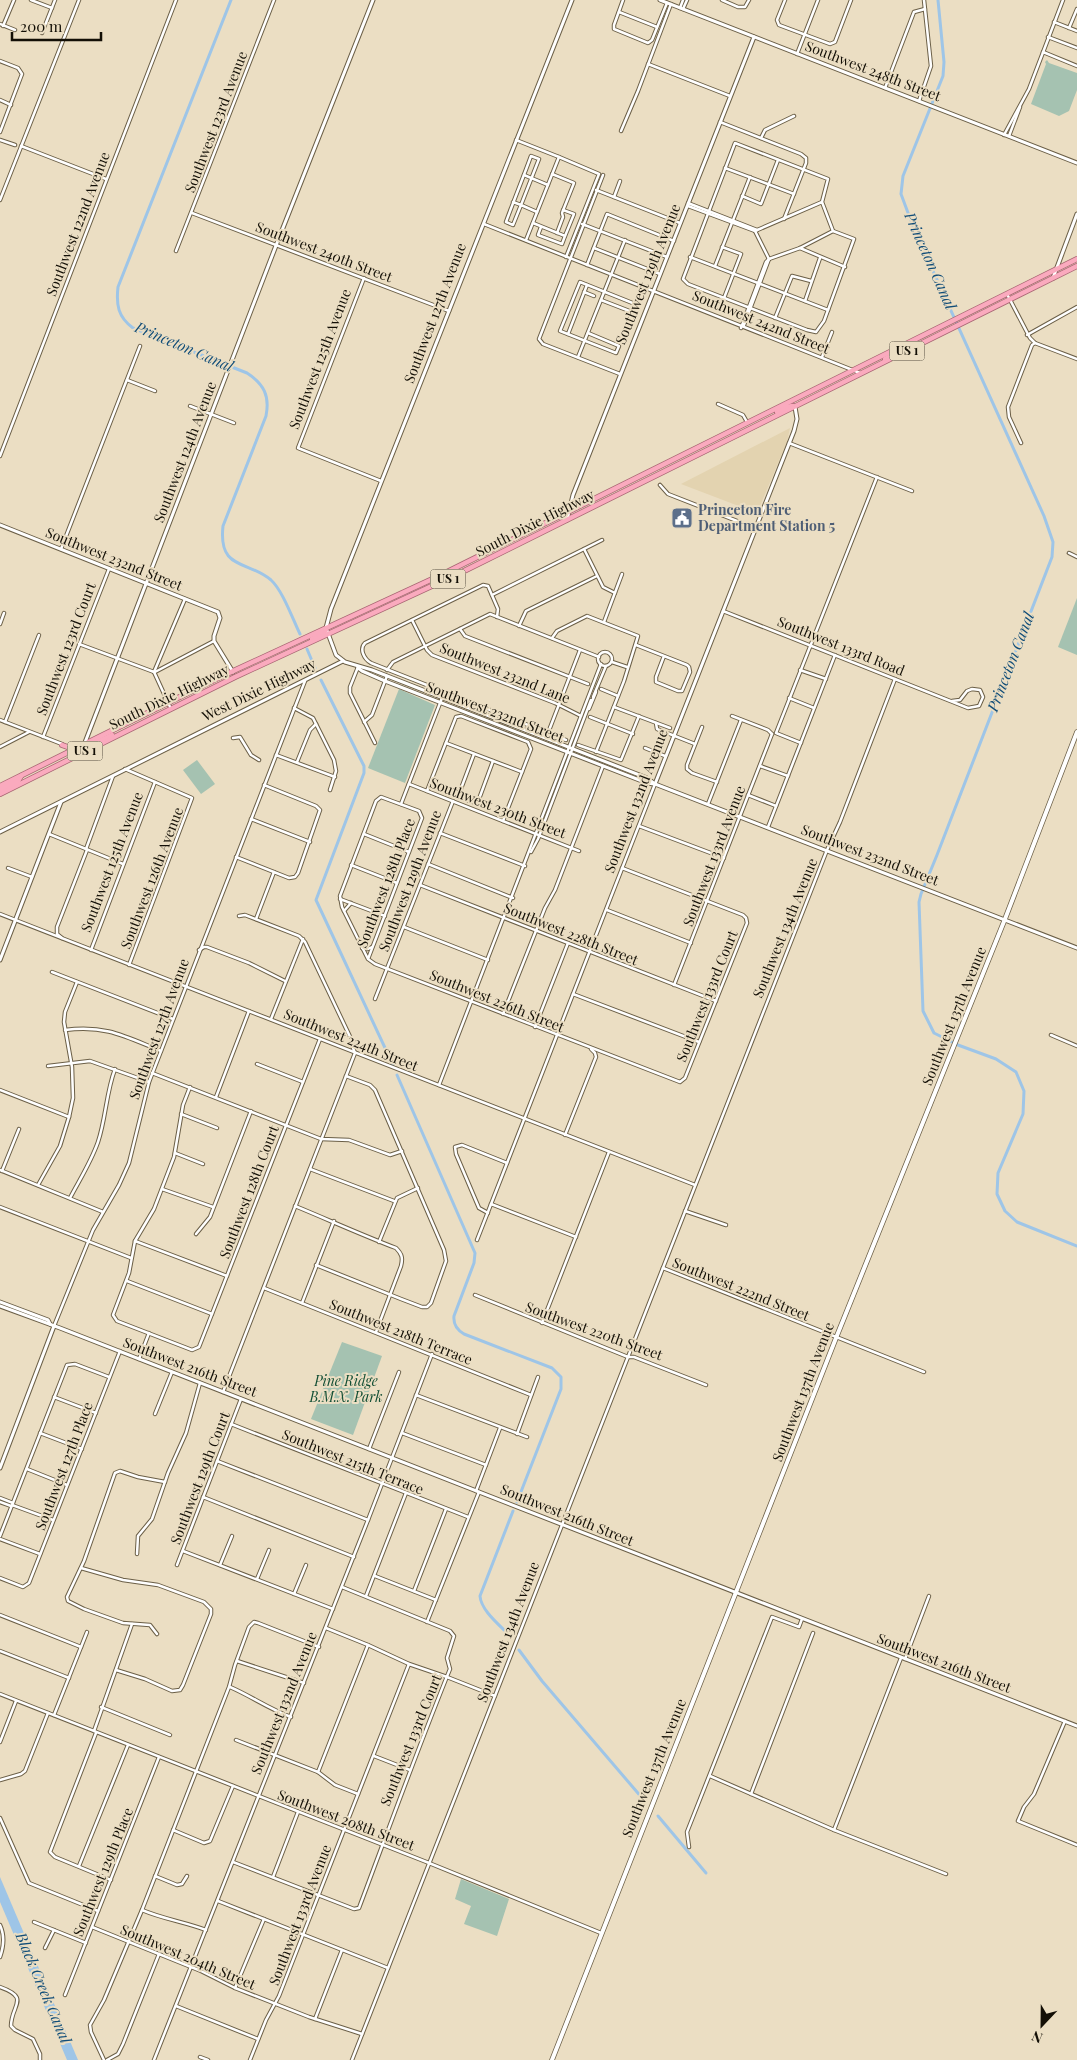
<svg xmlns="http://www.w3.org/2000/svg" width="1077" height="2060" viewBox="0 0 1077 2060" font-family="'Playfair Display',serif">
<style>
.built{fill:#e3d3b0}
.green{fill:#a5c2b1}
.water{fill:#9ec5e7}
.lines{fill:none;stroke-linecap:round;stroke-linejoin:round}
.canal{stroke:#9ec5e7;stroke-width:3}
.minor-casing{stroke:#6b5f47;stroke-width:4.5}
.tertiary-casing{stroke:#6b5f47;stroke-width:5}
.secondary-casing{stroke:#6b5f47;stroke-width:5.5}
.trunk-casing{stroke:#a86673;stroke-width:6}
.minor{stroke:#fff;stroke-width:2.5}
.tertiary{stroke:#fff;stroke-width:3}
.secondary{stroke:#fff;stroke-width:4}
.trunk{stroke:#faaabe;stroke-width:4.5}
.labels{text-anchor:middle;stroke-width:4;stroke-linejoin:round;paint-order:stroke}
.shield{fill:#ebdec3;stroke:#544d3f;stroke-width:1}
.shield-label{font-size:12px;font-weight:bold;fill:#130f06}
.street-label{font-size:14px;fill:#130f06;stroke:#ebdec3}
.service-label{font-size:14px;font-weight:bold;fill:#4e5e75;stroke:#ebdec3;text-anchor:start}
.park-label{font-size:14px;font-style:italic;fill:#124e34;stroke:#ebdec3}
.water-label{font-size:15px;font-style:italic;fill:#114d78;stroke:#ebdec3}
</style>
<rect width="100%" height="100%" fill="#ebdec3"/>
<polygon class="built" points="790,428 787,442 757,513 681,484"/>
<g class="green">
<polygon points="1047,60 1049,63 1077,73 1077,90 1069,111 1059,116 1031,104 1046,64 1045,62"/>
<polygon points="1077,598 1077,655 1058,647"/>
<polygon points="399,689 435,705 405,783 368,768"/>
<polygon points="197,760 215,784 201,794 183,770"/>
<polygon points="342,1342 382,1356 353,1435 311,1419"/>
<polygon points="461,1879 509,1899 497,1936 464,1924 471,1906 455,1899"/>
</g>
<polygon class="water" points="0,1877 78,2060 67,2060 0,1902"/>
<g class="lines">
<g class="canal">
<path d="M231,0L118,287C116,305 118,317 133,328L247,373C264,384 270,396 266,416L223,526C218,571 248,560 271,580C283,591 293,620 300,634"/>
<polyline points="938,0 944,62 943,76 903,176 901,194 914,229 1044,516 1053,542 1052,557 937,855 921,894 919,902 923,1011 934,1033 958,1045 996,1059 1016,1072 1024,1091 1023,1114 998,1173 997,1194 1005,1211 1017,1222 1077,1246"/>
<polyline points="307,649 315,668"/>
<polyline points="321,680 364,766 364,773 316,900 393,1065"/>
<path d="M397,1075L475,1253L474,1263L454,1316C453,1325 457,1330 464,1334L552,1368L561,1377V1389L517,1502"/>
<path d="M511,1637C501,1626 481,1611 480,1596L513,1511"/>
<polyline points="519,1650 542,1681 643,1799"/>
<polyline points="658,1816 706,1873"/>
</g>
<g class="minor-casing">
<g id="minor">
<polyline points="31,0 52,8"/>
<polyline points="623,0 614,25 614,29 648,43 652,40 667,3"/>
<polyline points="722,0 738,7 745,7 749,0"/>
<polyline points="785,0 777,20 779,25 830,44 835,42 851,0"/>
<polyline points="680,8 683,0"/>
<polyline points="683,9 687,0"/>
<polyline points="619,12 657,27"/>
<polyline points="1054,22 1077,31"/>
<polyline points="0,24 15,30"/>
<polyline points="3,26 14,0"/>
<polyline points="1069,28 1077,9"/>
<polyline points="42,33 55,0"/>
<polyline points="1048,37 1077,48"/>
<polyline points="1043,52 1077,66"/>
<polyline points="797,54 818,0"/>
<polyline points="0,61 18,68 22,74 0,132"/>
<polyline points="648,64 730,96"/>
<polyline points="885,88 914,12 925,9"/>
<polyline points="0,100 11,105"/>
<polyline points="919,101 931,66 924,0"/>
<polyline points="720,122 801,154 806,158 806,163 784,219"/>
<polyline points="621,131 638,91 671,4"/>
<polyline points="1004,135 1029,89 1063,0"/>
<polyline points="1009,136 1020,107"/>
<polyline points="761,138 765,130 794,116"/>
<polyline points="0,140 15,145"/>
<polyline points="516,140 559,157 526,240"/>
<polyline points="21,146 106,179"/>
<polyline points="559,157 599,174 566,257"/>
<polyline points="725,168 794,194"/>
<polyline points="552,174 574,183 562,213 563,217 557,233"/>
<polyline points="524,175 548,185"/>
<polyline points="603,175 539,339 543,344 620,374"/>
<polyline points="596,190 680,223"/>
<polyline points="742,196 761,204 778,160"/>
<polyline points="614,197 620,181"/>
<polyline points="0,200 79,0"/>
<path d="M513,202L521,205L539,159L531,156C523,178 514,200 506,222L513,225L521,205L537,212"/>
<polyline points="688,203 757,230"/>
<polyline points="688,206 755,231 769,259"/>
<polyline points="563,210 574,214 565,236"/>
<polyline points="192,213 449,311"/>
<polyline points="533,223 565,236 562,244 538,235 541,227"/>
<polyline points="484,224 860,373"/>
<polyline points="582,224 667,257"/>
<polyline points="755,231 822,202 828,179 735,143 683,279 688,284 807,330 816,332 824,321 854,239 833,231 822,202"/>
<polyline points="722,247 741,254 724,298"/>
<polyline points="594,248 660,274"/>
<polyline points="800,248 845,267"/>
<polyline points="176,251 274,0"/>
<polyline points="690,257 828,310"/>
<polyline points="769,259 800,248 833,231"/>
<polyline points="587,265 607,214 674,241"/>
<polyline points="715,266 750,177"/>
<polyline points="364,278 298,448 381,481"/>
<polyline points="584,292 594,296"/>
<polyline points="1007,294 1030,338 1035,343 1077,359"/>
<polyline points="805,301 820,258"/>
<polyline points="775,318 792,276 811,281"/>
<polyline points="744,325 769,259"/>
<polyline points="741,328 766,262 769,259"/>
<polyline points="588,333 619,346 616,353 560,331 580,282 635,304 632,312 601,300"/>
<polyline points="568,334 587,285"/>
<polyline points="1027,335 1077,307"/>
<polyline points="578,357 625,240"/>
<polyline points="822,357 832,332"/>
<polyline points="127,380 155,391"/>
<polyline points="718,404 743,415 747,422"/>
<polyline points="190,406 234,423"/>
<polyline points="789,443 912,491"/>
<polyline points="1021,443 1009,417 1008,407 1032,345 1035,343"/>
<polyline points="0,456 176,0"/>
<polyline points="660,485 668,494 755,528"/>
<polyline points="61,549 140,346"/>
<polyline points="584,549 603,587 615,593"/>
<polyline points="1069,553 1077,557"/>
<polyline points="492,595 602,540"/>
<polyline points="723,611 968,708 979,706 983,697 980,690 972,689 967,691 960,700 952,701"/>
<path d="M497,617L498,609L488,586L483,585L365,643C359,649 364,659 371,663L566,740"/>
<polyline points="412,620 427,650 432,655 555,703 581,716"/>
<polyline points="604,622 622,574"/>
<polyline points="0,624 4,613"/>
<polyline points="519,626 526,611 597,576"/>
<polyline points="460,629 465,636 588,684"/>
<polyline points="552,638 557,631 587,616 638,636 624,681 596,752"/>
<polyline points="79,644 154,672"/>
<polyline points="636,645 687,665 689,667 690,672 682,691 678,691 656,682 656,677 664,656"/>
<circle cx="605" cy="659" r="7"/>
<polyline points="612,662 627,667"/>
<polyline points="358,667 350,687 350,693 375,743"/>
<polyline points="387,670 393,662 490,614 599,657"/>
<polyline points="800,670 826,679"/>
<polyline points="154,672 185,599"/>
<polyline points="154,672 171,709"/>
<polyline points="155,672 214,641"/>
<polyline points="601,689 618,696"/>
<polyline points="593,697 606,666"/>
<polyline points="789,698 814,708"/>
<polyline points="614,707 670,728"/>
<polyline points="294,708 313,718 334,760 336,771 330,790"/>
<polyline points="589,709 596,692"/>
<polyline points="732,716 768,730 772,734"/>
<polyline points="590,717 633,734"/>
<polyline points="0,720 62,744"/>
<polyline points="5,722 39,635"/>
<polyline points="364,722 372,715 387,676"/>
<polyline points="656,723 657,729 695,744"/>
<polyline points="702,727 687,765 687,769 692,773 717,782"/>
<polyline points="548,733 580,650"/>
<polyline points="43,737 109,569"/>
<polyline points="233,738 240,737 251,755 259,760"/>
<polyline points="446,743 522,772"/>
<polyline points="801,743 776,733 877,477"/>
<polyline points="578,745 621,760 639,716"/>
<polyline points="0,747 29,732"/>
<polyline points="645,748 665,756"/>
<polyline points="474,754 459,794 461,798 473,802 479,799 493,761"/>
<polyline points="276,755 335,777"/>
<polyline points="297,762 310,730 316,724"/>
<polyline points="760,766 788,776"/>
<polyline points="125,769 192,798 129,965"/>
<polyline points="409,784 579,851"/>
<polyline points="427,791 456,717 461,716 528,742 531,749 503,821"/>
<polyline points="748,795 776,806"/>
<polyline points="401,804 442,698"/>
<polyline points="708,804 741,720"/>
<polyline points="251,819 310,842"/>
<polyline points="639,826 724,858"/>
<polyline points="768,827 835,655"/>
<polyline points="440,833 525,866"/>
<polyline points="49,834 123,864"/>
<polyline points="364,834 409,852"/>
<polyline points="86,849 113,776"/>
<polyline points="531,852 538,839 591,700"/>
<polyline points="236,857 289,878 295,877 298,873 320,810 316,806 264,785"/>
<polyline points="428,864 513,898"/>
<polyline points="351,865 397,883"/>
<polyline points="8,868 32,877"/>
<polyline points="420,885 716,1001"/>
<polyline points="340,899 385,916"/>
<polyline points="607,910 691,943"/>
<polyline points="344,911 351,903"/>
<polyline points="0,914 695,1185"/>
<polyline points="256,919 274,872"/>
<polyline points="404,927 488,960"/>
<polyline points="62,938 57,934 57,927 87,850"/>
<polyline points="362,948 368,949 372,947"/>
<polyline points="91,950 155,782"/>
<polyline points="199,950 204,947 207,947 249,963 285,981"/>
<polyline points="368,959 422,818 419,811 381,797 376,801 340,896 342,907 368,959 375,964 680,1082 685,1078 747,923 746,918 743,915 622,868"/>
<polyline points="52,972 173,1019"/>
<polyline points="674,985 772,734"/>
<polyline points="573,994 699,1042"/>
<polyline points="375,999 453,801"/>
<polyline points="503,1014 545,908 555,890 603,766"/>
<polyline points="271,1019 303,939"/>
<polyline points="535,1027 568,943"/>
<path d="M65,1030C106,1025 124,1036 161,1051"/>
<polyline points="1051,1035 1077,1046"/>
<polyline points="257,1064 303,1082"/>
<polyline points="48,1066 90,1061 149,1082"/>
<polyline points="152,1073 321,1139 349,1140 390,1155 402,1151"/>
<polyline points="439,1085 601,664"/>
<polyline points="190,1087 183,1105 174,1157 154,1209 135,1241 129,1273 113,1315 117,1321 192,1350 199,1347 320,1039"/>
<polyline points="0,1090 69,1117"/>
<polyline points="216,1097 249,1011"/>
<polyline points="181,1114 217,1128"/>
<polyline points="565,1135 596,1057 595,1053 591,1049"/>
<polyline points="175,1153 203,1164"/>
<polyline points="310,1169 394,1201"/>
<polyline points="0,1170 103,1212"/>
<polyline points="2,1171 19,1129"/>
<polyline points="38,1185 60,1146 69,1117 73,1098 72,1067 64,1022 65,1012 77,982"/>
<polyline points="162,1189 213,1207"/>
<path d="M70,1198C80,1179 91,1162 98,1142C106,1118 106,1093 115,1069"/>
<polyline points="491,1204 576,1237"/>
<path d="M295,1206C329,1220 362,1235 396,1248C402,1254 403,1258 401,1266L376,1332"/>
<polyline points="0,1207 131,1258"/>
<polyline points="685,1211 726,1225"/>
<polyline points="488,1213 479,1208 456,1154 455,1147 462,1145 507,1163"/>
<polyline points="196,1234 210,1217 251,1111"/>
<polyline points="477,1240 655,784"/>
<polyline points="135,1241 227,1276"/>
<polyline points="379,1242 397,1198 418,1188"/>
<polyline points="316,1265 401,1299 422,1307 427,1307 431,1303 446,1261 444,1250 375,1090 370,1085 346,1076"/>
<polyline points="663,1268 924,1372"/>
<polyline points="127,1281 212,1314"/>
<polyline points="264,1288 531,1395"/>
<polyline points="475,1295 628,1357 634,1357 706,1385"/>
<polyline points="302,1303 334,1221"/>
<polyline points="542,1323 609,1152"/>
<polyline points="54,1326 93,1230 119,1185 129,1163 149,1082 305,681"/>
<polyline points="139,1359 149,1333"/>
<polyline points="223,1392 355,1053 353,1048 353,1043 305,942 299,936 245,915 239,916"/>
<polyline points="416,1395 527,1437"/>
<polyline points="54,1397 96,1413"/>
<polyline points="155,1414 172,1372"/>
<polyline points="231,1424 468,1517"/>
<polyline points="40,1433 82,1449"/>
<polyline points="402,1433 486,1465"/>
<polyline points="517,1434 538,1377"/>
<polyline points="369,1449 399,1372"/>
<polyline points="217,1461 368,1520"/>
<polyline points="27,1469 67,1485"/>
<polyline points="476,1491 500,1428"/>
<polyline points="203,1497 354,1557"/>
<polyline points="0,1498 13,1503"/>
<polyline points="0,1502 11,1506"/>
<polyline points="12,1505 53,1520"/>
<polyline points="0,1536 67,1365 75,1364 109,1377"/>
<polyline points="0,1539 40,1554"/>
<polyline points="183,1551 333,1609"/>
<polyline points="137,1554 138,1536 152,1519 168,1473 186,1433 200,1383"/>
<polyline points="177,1565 241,1399"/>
<polyline points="220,1565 232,1536"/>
<polyline points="81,1568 123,1580 158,1585 204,1602 211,1609 211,1614 183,1685 180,1690 172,1691 145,1679 116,1670"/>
<polyline points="375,1576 436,1600"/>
<polyline points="0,1578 23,1587 29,1583 120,1351"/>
<polyline points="257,1579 269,1550"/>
<polyline points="414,1591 446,1509"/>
<polyline points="294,1594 306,1565"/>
<polyline points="366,1596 406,1493"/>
<polyline points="0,1615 81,1647"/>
<polyline points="427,1622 479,1492"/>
<polyline points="326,1628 368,1645 409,1664 447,1677 495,1696"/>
<polyline points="157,1634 150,1625 123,1623 84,1609 68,1601 67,1597 84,1561 115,1473 120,1471 138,1477 165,1482"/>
<polyline points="0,1651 69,1678"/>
<polyline points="905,1659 929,1596"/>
<polyline points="237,1661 304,1683"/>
<path d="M230,1687C251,1696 269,1709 291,1717"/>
<polyline points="0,1694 429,1863 601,1933"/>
<polyline points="101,1707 170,1735"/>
<polyline points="54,1715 87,1632"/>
<polyline points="1065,1721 1034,1794 1024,1807 1018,1821 1077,1845"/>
<polyline points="94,1731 132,1624"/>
<polyline points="96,1733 50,1852 55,1857 111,1880"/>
<polyline points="236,1740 318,1772 335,1785 358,1794"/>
<polyline points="0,1742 16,1701"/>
<polyline points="374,1756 410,1770"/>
<polyline points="318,1772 368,1645"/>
<polyline points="710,1776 834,1830 946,1874"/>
<polyline points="0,1780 21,1774 25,1771 48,1713"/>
<polyline points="751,1794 813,1633"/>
<polyline points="0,1818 29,1883 98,1911"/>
<polyline points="173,1830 204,1843 210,1841 233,1786"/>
<polyline points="834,1830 901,1658"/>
<polyline points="689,1847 687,1832 772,1617 799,1627 802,1619"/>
<path d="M233,1862L354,1909L359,1908C389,1828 418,1748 450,1669L447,1658L454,1636L450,1631L342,1587"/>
<polyline points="79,1866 128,1745"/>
<polyline points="155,1876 177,1885 182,1884 187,1876"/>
<polyline points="273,1877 298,1812"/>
<polyline points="218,1901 388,1968"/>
<path d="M142,1910C163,1919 185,1922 206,1930"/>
<polyline points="34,1922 86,1943"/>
<path d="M0,1925C5,1936 4,1946 0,1957"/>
<polyline points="92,1927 201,1971 235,1988 309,2017 362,2034"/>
<polyline points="45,1948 54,1930"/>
<path d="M0,1987C31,1998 11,2005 11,2026L15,2030L33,2039L40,2054V2060"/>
<polyline points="235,1988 264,1919"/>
<polyline points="65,1995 159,1757"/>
<polyline points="176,2006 258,2039"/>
<polyline points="315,2019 342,1950"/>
<polyline points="200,2057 208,2060"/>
<polyline points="104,2060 91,2032 90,2025 104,2000 142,1910 229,1687 235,1665 249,1627 254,1622 258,1623 319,1647"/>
<polyline points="107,2060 118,2054 123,2044 159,1954"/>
<polyline points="154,2060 368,1520 432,1354"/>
<polyline points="250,2060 266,2020 279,1996 409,1664"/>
<polyline points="352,2060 827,850 840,822 895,679"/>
</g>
</g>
<g class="tertiary-casing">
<g id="tertiary">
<polyline points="572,0 331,609 326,628 336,655 345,662 372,670 647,778 655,784 1077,948"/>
<polyline points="660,0 1077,163"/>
<polyline points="1053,278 1077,214"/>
<polyline points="567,520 573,495 754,37"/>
<polyline points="0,525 218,612 220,618 214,636 214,641 233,672"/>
<polyline points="358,668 362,671 385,681 647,783 654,784"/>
<polyline points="84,745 277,243 373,0"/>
<polyline points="655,784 794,431 797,419 795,407"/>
<polyline points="0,832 343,661"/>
<polyline points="0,960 61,802"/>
<polyline points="0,1302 48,1320 50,1324"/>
<polyline points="0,1306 60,1328 1077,1726"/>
<polyline points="0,1468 54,1326"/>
</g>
</g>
<g class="secondary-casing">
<polyline id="secondary" points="552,2060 836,1338 1005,919 1077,732"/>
</g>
<g class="trunk-casing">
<g id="trunk">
<polyline points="885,359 909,346"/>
<polyline points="777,412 786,407 793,406"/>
<polyline points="312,639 323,633 326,630"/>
<polyline points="62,745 76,750"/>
<polyline points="89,749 91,745 112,735"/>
<polyline points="0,786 216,679 439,576 1077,259"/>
<polyline points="0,790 18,781 21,776"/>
<polyline points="0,794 235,677 462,572 1077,266"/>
</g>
</g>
<use href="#minor" class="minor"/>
<use href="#tertiary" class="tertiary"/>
<use href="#secondary" class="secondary"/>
<use href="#trunk" class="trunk"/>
</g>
<defs>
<g id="civic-square" transform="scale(1.125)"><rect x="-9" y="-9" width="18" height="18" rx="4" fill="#5c6f8a" stroke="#ebdec3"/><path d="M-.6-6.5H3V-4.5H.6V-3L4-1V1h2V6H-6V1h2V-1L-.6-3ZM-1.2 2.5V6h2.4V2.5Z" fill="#fff"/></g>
</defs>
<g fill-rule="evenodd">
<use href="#civic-square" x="682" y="518"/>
</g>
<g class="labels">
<g class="shield">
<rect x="889.5" y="341.5" width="35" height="19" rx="4"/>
<rect x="430.5" y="569.5" width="35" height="19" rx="4"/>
<rect x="67.5" y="741.5" width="35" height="19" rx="4"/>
</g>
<g class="shield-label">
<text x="907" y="355">US 1</text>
<text x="448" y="583">US 1</text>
<text x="85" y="755">US 1</text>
</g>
<g class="street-label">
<text transform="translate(873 71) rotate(21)" y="5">Southwest 248th Street</text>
<text transform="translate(216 122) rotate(-69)" y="5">Southwest 123rd Avenue</text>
<text transform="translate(78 224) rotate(-69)" y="5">Southwest 122nd Avenue</text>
<text transform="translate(324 252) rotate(21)" y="5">Southwest 240th Street</text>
<text transform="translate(648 274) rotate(-68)" y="5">Southwest 129th Avenue</text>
<text transform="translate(435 313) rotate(-69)" y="5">Southwest 127th Avenue</text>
<text transform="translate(761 322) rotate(22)" y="5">Southwest 242nd Street</text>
<text transform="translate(320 359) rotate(-69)" y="5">Southwest 125th Avenue</text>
<text transform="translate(185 452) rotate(-69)" y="5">Southwest 124th Avenue</text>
<text transform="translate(535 523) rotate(-27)" y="5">South Dixie Highway</text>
<text transform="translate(114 559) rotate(22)" y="5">Southwest 232nd Street</text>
<text transform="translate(841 646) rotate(22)" y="5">Southwest 133rd Road</text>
<text transform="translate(66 649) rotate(-69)" y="5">Southwest 123rd Court</text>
<text transform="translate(505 673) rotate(22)" y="5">Southwest 232nd Lane</text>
<text transform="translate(259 690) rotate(-26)" y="5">West Dixie Highway</text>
<text transform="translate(169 697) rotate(-26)" y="5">South Dixie Highway</text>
<text transform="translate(495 712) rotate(21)" y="5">Southwest 232nd Street</text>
<text transform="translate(636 801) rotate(-69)" y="5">Southwest 132nd Avenue</text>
<text transform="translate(498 808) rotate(21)" y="5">Southwest 230th Street</text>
<text transform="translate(870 855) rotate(21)" y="5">Southwest 232nd Street</text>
<text transform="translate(714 856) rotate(-69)" y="5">Southwest 133rd Avenue</text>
<text transform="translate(112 862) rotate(-69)" y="5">Southwest 125th Avenue</text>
<text transform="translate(152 878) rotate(-69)" y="5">Southwest 126th Avenue</text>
<text transform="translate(410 881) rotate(-69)" y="5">Southwest 129th Avenue</text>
<text transform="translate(386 883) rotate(-69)" y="5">Southwest 128th Place</text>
<text transform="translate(785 928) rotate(-68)" y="5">Southwest 134th Avenue</text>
<text transform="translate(571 934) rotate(22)" y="5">Southwest 228th Street</text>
<text transform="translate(707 996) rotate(-68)" y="5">Southwest 133rd Court</text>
<text transform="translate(497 1001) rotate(22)" y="5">Southwest 226th Street</text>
<text transform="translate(954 1016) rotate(-68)" y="5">Southwest 137th Avenue</text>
<text transform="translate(159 1029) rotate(-70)" y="5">Southwest 127th Avenue</text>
<text transform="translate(351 1040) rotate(22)" y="5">Southwest 224th Street</text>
<text transform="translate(249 1192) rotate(-69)" y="5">Southwest 128th Court</text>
<text transform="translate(741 1289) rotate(22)" y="5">Southwest 222nd Street</text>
<text transform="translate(594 1331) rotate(20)" y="5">Southwest 220th Street</text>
<text transform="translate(401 1332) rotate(22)" y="5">Southwest 218th Terrace</text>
<text transform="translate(190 1367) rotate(21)" y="5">Southwest 216th Street</text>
<text transform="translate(803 1392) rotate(-69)" y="5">Southwest 137th Avenue</text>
<text transform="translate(353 1462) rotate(22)" y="5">Southwest 215th Terrace</text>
<text transform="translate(64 1466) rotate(-69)" y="5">Southwest 127th Place</text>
<text transform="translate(200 1478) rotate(-69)" y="5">Southwest 129th Court</text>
<text transform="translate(567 1515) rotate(22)" y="5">Southwest 216th Street</text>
<text transform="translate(508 1632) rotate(-69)" y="5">Southwest 134th Avenue</text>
<text transform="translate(944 1663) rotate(21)" y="5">Southwest 216th Street</text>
<text transform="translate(284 1703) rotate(-68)" y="5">Southwest 132nd Avenue</text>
<text transform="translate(411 1740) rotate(-68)" y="5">Southwest 133rd Court</text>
<text transform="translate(654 1768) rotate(-68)" y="5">Southwest 137th Avenue</text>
<text transform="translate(346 1820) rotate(21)" y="5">Southwest 208th Street</text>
<text transform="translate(103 1872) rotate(-68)" y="5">Southwest 129th Place</text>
<text transform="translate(300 1915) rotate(-69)" y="5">Southwest 133rd Avenue</text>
<text transform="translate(188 1957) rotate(23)" y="5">Southwest 204th Street</text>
</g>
<g class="service-label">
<text x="698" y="515">Princeton Fire<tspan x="698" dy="16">Department Station 5</tspan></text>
</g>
<g class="park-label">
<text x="346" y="1386">Pine Ridge<tspan x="346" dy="16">B.M.X. Park</tspan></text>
</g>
<g class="water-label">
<text transform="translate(930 261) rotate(66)" y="5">Princeton Canal</text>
<text transform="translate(184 347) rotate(23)" y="5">Princeton Canal</text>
<text transform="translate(1011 662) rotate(-69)" y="5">Princeton Canal</text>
<text transform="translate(43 1988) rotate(67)" y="5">Black Creek Canal</text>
</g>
</g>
<g transform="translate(1042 2025) rotate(202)" stroke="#ebdec3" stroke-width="4" paint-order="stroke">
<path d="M0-4L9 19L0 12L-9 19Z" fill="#130f06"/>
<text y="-8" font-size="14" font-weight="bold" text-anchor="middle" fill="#130f06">N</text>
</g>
<path d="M12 32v8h89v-8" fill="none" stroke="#130f06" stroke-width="2.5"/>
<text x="20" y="32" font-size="15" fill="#130f06" stroke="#ebdec3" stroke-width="4" paint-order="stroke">200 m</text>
</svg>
